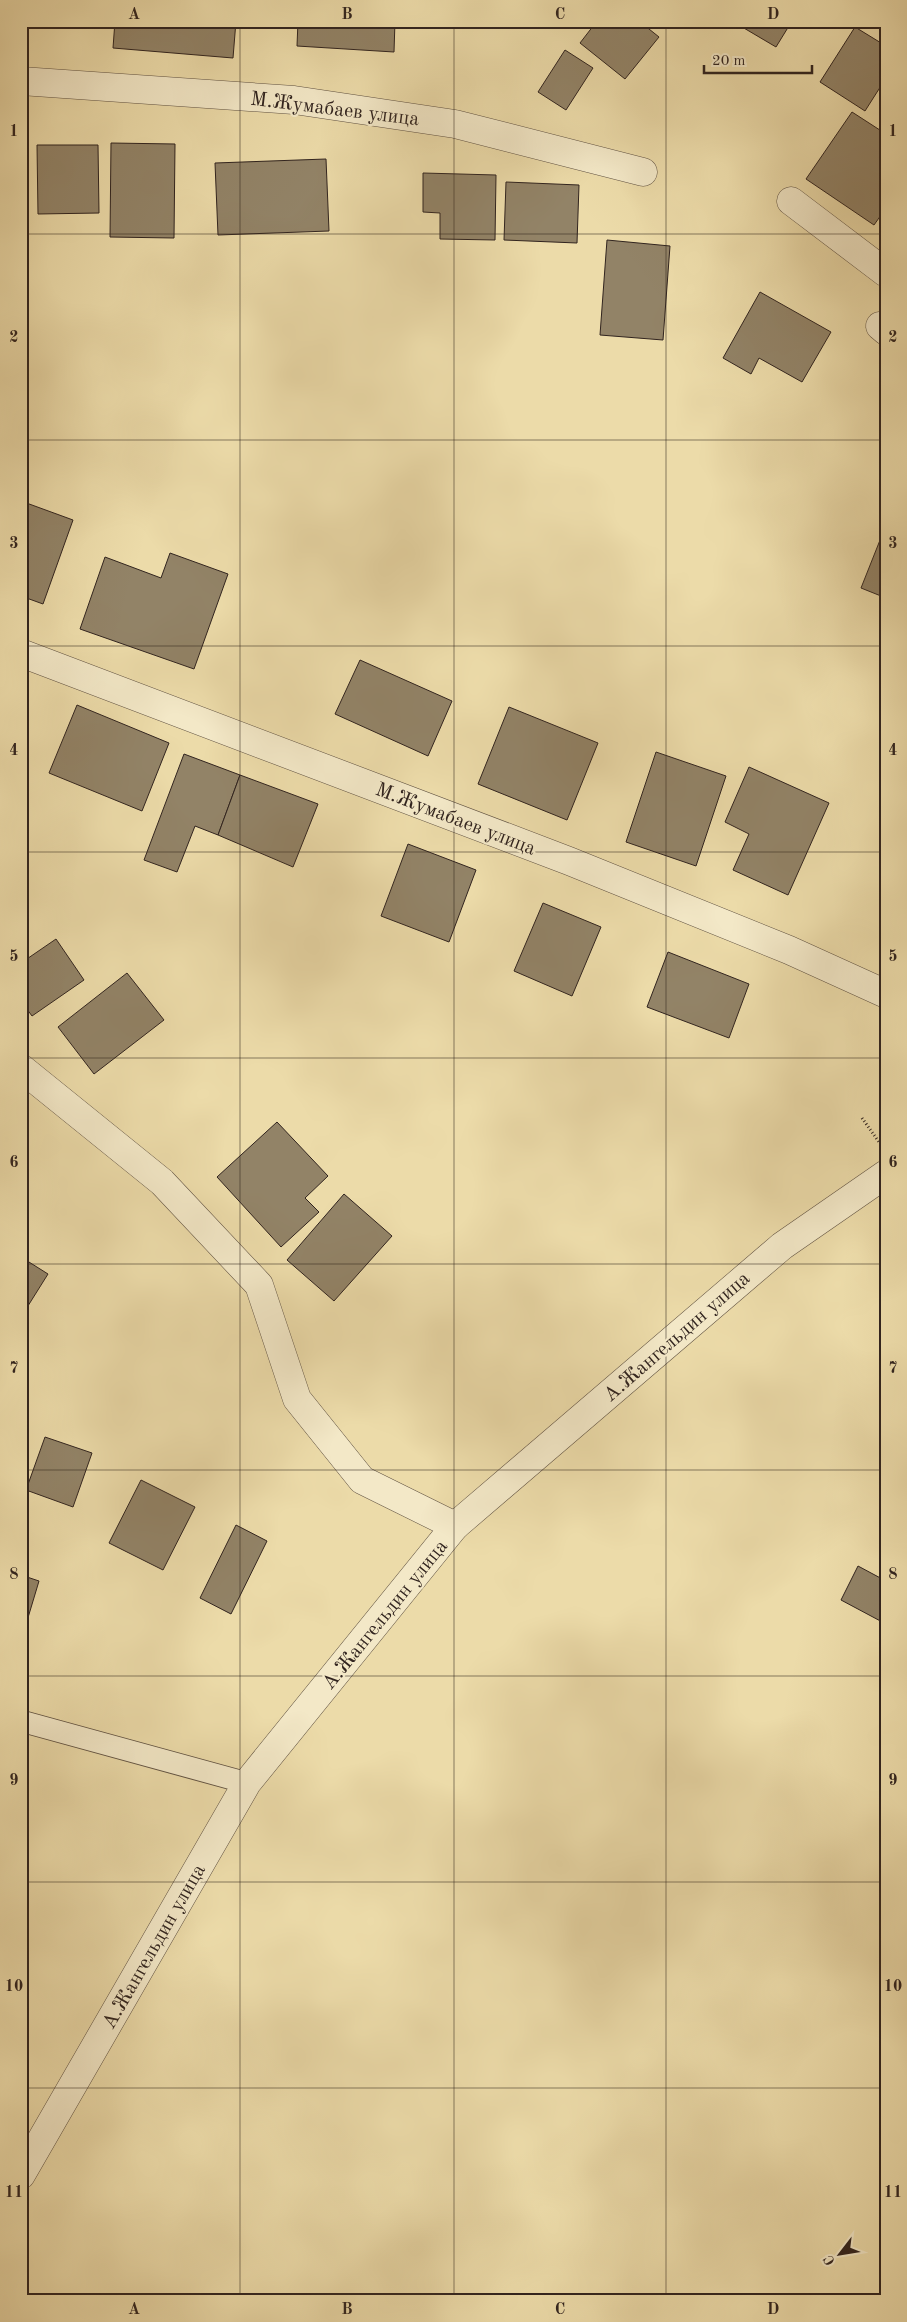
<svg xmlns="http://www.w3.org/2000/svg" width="907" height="2322" viewBox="0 0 907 2322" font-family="'Old Standard TT',serif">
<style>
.building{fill:#928367;stroke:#31241f}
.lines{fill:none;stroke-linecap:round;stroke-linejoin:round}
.service-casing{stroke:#605242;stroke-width:23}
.minor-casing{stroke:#605242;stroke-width:29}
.tertiary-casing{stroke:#605242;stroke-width:29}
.path{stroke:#31241f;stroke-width:3;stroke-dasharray:1 2.5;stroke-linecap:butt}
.service{stroke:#f3e8c7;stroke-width:21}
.minor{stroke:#f3e8c7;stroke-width:28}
.tertiary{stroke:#f3e8c7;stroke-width:28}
.grid{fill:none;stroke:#31241f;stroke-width:1;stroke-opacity:0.55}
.labels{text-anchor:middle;stroke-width:4.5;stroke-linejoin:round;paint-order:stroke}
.street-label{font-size:20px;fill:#31241f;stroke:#f3e8c7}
.neatline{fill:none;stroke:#31241f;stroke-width:2}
.grid-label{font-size:16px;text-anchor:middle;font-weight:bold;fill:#31241f}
</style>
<rect width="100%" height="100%" fill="#ecdba9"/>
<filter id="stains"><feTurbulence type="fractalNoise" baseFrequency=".004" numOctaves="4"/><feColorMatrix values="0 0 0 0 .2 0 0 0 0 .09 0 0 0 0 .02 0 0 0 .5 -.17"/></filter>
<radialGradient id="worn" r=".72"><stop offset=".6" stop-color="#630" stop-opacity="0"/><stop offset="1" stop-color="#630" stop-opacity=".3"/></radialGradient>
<g class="building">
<polygon points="115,21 236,21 233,58 113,48"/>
<polygon points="298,21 395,21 394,52 297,46"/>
<polygon points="597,21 639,21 659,37 625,79 580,43"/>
<polygon points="732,21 792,21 776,47"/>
<polygon points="855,27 886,46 886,78 865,111 820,82"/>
<polygon points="565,50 593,68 566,110 538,92"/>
<polygon points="852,112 886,134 886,208 874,225 806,179"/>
<polygon points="111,143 175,144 174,238 110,237"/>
<polygon points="37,145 98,145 99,213 38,214"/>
<polygon points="326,159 329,231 218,235 215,163"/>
<polygon points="423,173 496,175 495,240 440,239 440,213 423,212"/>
<polygon points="506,182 579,185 577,243 504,240"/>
<polygon points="607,240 670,246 663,340 600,335"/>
<polygon points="760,292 831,332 802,382 759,358 751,374 723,358"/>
<polygon points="21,501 73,520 43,604 21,596"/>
<polygon points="886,525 886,598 861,588"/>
<polygon points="170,553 228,574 194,669 80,629 105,557 161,578"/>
<polygon points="360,660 452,701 428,756 335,714"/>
<polygon points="21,686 26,688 21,700"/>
<polygon points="77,705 169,743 142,811 49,773"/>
<polygon points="509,707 598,743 567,820 478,784"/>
<polygon points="656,752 726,776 696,866 626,842"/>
<polygon points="184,754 240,775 218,835 195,826 177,872 144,860"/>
<polygon points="749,767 829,803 788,895 733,870 749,834 725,822"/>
<polygon points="240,775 318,804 293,867 218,835"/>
<polygon points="408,844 476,870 449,942 381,916"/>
<polygon points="543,903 601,927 572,996 514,971"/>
<polygon points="56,939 84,980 32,1016 21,1001 21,963"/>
<polygon points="668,952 749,984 729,1038 647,1007"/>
<polygon points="127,973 164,1020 94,1074 58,1027"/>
<polygon points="277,1122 328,1176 305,1198 319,1212 281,1247 217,1177"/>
<polygon points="344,1194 392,1236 334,1301 287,1260"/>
<polygon points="21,1257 48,1274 21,1317"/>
<polygon points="45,1437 92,1453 73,1507 26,1490"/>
<polygon points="141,1480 195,1507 163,1570 109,1543"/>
<polygon points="236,1525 267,1541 231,1614 200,1598"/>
<polygon points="858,1566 886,1581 886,1624 841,1600"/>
<polygon points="21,1575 39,1581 21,1641"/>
</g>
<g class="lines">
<g class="service-casing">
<polyline id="service" points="21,1721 247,1783"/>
</g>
<g class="minor-casing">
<g id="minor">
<polyline points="21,81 294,100 455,124 643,172"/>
<polyline points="791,201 886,273"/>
<polyline points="880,326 886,331"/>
<polyline points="21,653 569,861 789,950 886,994"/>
<polyline points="21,1068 162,1182 259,1285 297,1399 362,1480 455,1526"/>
</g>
</g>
<g class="tertiary-casing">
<polyline id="tertiary" points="21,2175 247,1783 455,1526 782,1246 886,1174"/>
</g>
<polyline class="path" points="862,1118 879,1142"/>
<use href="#service" class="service"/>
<use href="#minor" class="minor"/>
<use href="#tertiary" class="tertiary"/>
</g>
<path class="grid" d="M240,21V2301M454,21V2301M666,21V2301M21,234H886M21,440H886M21,646H886M21,852H886M21,1058H886M21,1264H886M21,1470H886M21,1676H886M21,1882H886M21,2088H886"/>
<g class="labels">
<g class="street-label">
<text transform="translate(335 108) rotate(7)" y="7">М.Жумабаев улица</text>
<text transform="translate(456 818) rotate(21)" y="7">М.Жумабаев улица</text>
<text transform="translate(676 1336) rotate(-41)" y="7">А.Жангельдин улица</text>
<text transform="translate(384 1614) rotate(-51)" y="7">А.Жангельдин улица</text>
<text transform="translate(153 1946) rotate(-60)" y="7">А.Жангельдин улица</text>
</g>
</g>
<rect width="907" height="2322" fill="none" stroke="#ecdba9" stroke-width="55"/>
<g transform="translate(840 2254) rotate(239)" stroke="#f3e8c7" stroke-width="4" paint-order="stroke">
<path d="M0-4L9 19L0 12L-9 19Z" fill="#31241f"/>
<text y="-8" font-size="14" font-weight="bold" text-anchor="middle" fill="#31241f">С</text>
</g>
<path d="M704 65v8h108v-8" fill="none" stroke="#31241f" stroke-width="2.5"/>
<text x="712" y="65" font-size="15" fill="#31241f" stroke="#f3e8c7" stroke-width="4" paint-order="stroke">20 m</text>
<rect x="28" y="28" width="852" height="2266" class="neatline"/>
<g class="grid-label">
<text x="134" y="19">A</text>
<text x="347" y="19">B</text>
<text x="560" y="19">C</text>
<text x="773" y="19">D</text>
<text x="14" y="136">1</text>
<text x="893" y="136">1</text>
<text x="14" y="342">2</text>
<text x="893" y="342">2</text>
<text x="14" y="548">3</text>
<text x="893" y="548">3</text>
<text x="14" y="755">4</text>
<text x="893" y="755">4</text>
<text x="14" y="961">5</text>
<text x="893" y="961">5</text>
<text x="14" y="1167">6</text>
<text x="893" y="1167">6</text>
<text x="14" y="1373">7</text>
<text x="893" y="1373">7</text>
<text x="14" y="1579">8</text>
<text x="893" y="1579">8</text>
<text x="14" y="1785">9</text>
<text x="893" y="1785">9</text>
<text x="14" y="1991">10</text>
<text x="893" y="1991">10</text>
<text x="14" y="2197">11</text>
<text x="893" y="2197">11</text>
<text x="134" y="2314">A</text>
<text x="347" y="2314">B</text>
<text x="560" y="2314">C</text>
<text x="773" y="2314">D</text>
</g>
<rect width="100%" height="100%" filter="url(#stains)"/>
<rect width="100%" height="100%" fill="url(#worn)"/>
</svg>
